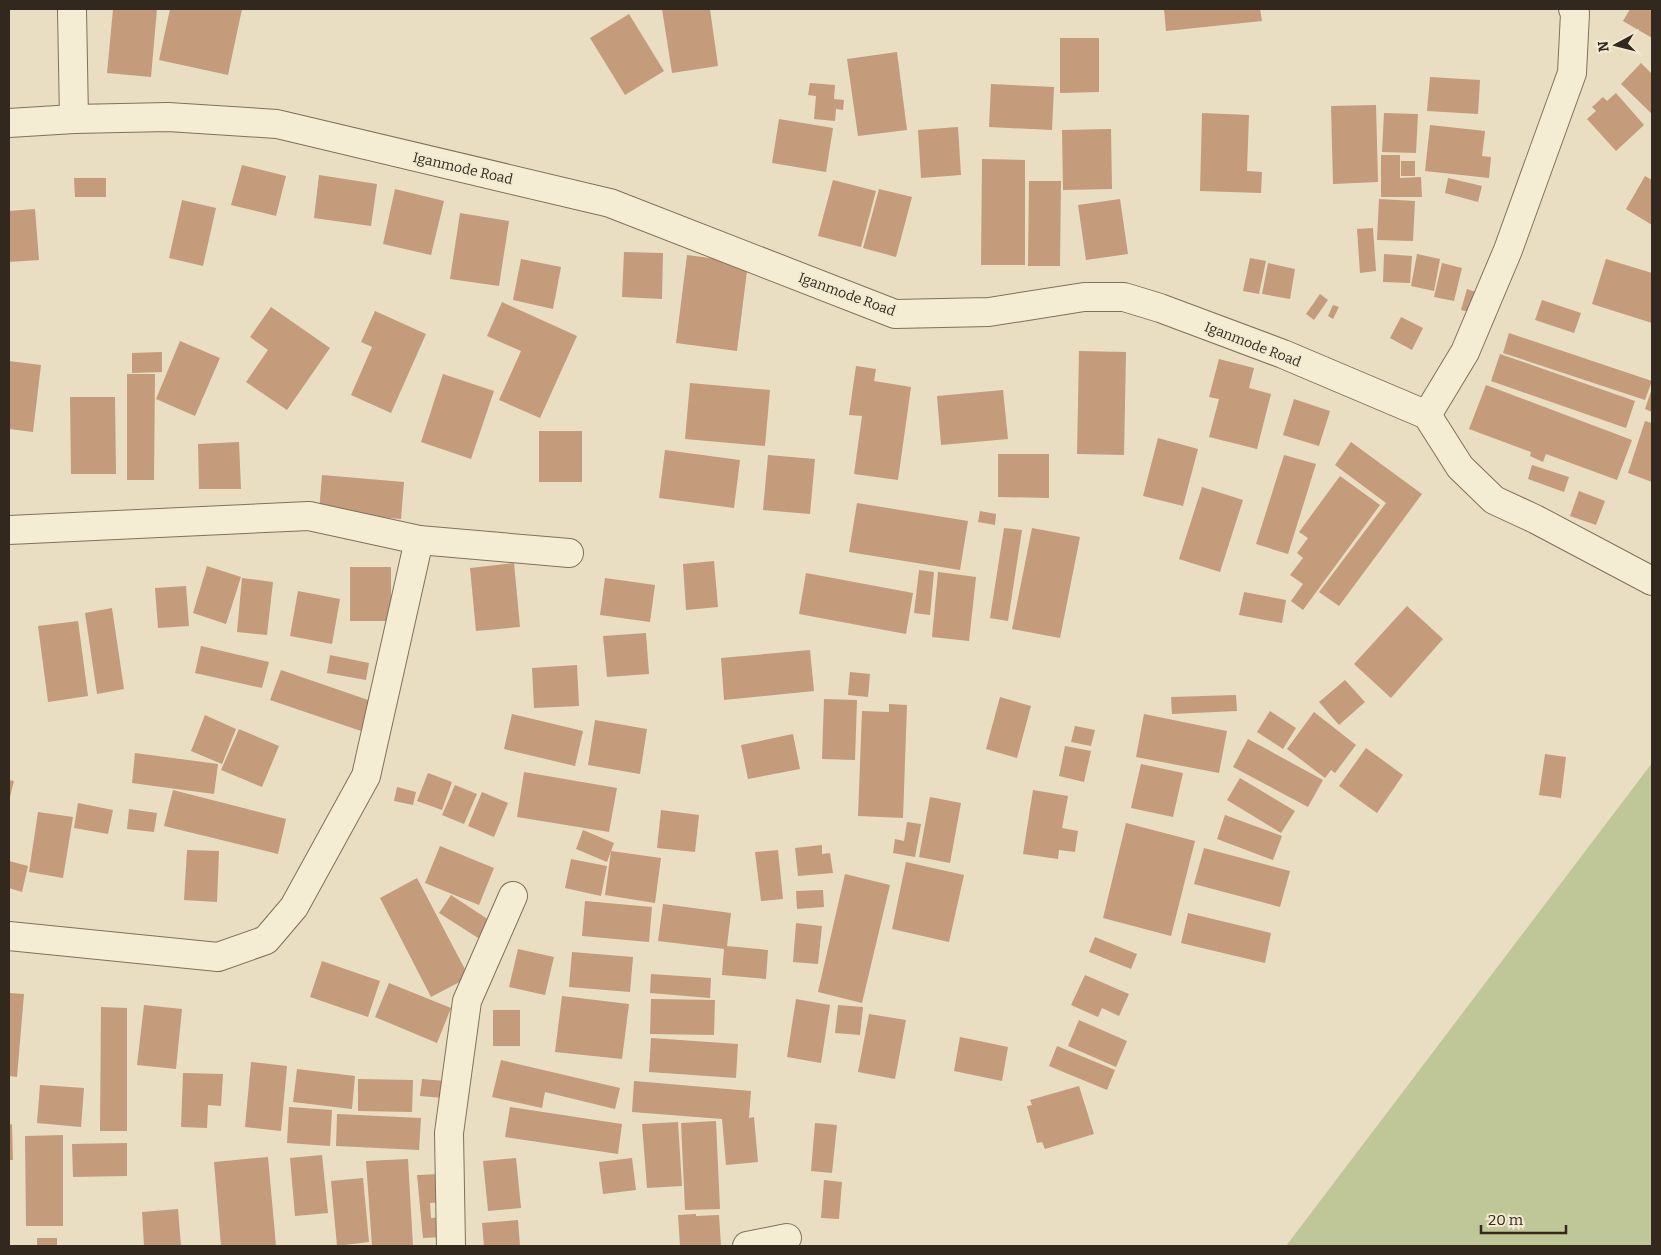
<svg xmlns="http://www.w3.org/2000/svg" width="1661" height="1255" viewBox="0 0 1661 1255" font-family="Bitter,serif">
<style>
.green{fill:#bfc697}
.building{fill:#c49b7b}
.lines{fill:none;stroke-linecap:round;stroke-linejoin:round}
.street-casing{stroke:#81705b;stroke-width:30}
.street{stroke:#f5ecd4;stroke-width:28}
.labels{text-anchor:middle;stroke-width:4;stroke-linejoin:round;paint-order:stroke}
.street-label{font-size:14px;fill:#32281d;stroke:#f1e9d0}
</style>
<rect width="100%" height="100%" fill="#e9dec2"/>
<polygon class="green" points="1652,763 1652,1246 1286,1246"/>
<g class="building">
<polygon points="113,9 157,9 151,77 107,73"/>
<polygon points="170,9 242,9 228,75 159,60"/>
<polygon points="662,9 710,9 718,66 672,73"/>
<polygon points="1164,9 1260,9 1262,21 1166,31"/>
<polygon points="1630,9 1648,9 1652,11 1652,38 1623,21"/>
<polygon points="629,14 664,71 625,95 590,38"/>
<polygon points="1060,38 1099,38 1099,92 1060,93"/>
<polygon points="897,52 907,130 858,136 847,59"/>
<polygon points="1641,63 1652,74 1652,114 1621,84"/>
<polygon points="1430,77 1480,80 1478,114 1427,111"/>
<polygon points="810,83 835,85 834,99 844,100 843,110 836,109 835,121 814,119 816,96 808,95"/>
<polygon points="991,84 1054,87 1052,130 989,127"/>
<polygon points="1616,93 1644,125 1616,151 1587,119 1596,111 1592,107 1603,97 1607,101"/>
<polygon points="1376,105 1378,182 1333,184 1331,106"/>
<polygon points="1202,113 1249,115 1247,171 1262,172 1261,193 1200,191"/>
<polygon points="1384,113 1418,114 1416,153 1382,152"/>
<polygon points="779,119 833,128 826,172 772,163"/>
<polygon points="1430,125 1485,131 1482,156 1491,157 1489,178 1425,171"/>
<polygon points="958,127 961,175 921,178 918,130"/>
<polygon points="1111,129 1112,189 1063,190 1062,130"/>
<polygon points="1381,155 1400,155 1400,178 1421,177 1422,197 1381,197"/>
<polygon points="982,159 1025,160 1025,265 981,265"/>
<rect x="1401" y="161" width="14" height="15"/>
<polygon points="242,165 286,176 276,216 231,205"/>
<polygon points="319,175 377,184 371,226 314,218"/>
<polygon points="1645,176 1652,180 1652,225 1626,209"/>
<polygon points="74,178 106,178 106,197 75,197"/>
<polygon points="1448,178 1482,186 1478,202 1445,193"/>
<polygon points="833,180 876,191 861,247 818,236"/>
<polygon points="1029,181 1061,181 1060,266 1028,266"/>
<polygon points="395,189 444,201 431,255 383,244"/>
<polygon points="879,189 912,197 896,257 863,248"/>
<polygon points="1120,199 1128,254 1086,260 1078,205"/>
<polygon points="1379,199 1415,201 1413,241 1377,240"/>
<polygon points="182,200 216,208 203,266 169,258"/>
<polygon points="35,209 39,260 9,262 9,211"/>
<polygon points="460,213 509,221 499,286 450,279"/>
<polygon points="1373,228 1376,271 1360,273 1357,229"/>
<polygon points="624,252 663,253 662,299 622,297"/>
<polygon points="1384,254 1412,256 1410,283 1383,282"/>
<polygon points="1417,254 1440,259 1434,291 1411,286"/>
<polygon points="687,255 748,263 737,351 676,343"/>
<polygon points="1250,258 1266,261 1259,294 1243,291"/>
<polygon points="521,259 561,267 553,309 513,300"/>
<polygon points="1606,259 1652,273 1652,323 1592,304"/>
<polygon points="1268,263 1295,269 1290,299 1262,294"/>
<polygon points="1442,263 1462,268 1454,301 1434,297"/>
<polygon points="1467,289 1479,293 1473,313 1461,310"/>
<polygon points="1320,294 1328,300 1314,320 1306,314"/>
<polygon points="1542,300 1581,313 1574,333 1535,320"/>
<polygon points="502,302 577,336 540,418 499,400 521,351 487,336"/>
<polygon points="1333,305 1339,307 1333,319 1328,316"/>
<polygon points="271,307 330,348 287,410 246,382 268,350 250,337"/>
<polygon points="375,311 426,334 391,413 351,395 372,347 361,342"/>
<polygon points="1401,317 1423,328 1412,350 1390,338"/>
<polygon points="1509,333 1652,381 1645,400 1503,353"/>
<polygon points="180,341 220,358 195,416 156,399"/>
<polygon points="1079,351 1126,352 1124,455 1077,454"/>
<polygon points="162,352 162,372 132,373 132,353"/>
<polygon points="1500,354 1635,401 1626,428 1491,381"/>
<polygon points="1219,359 1254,368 1249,388 1271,394 1257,449 1209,437 1219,399 1209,397"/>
<polygon points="9,361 41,365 33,432 9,429"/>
<polygon points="856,366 876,369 874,381 911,387 898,480 854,474 862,416 849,415"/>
<polygon points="127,374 155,374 154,480 127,480"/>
<polygon points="443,374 494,391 471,459 421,442"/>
<polygon points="690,383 770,390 765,446 685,439"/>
<polygon points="1486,385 1632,440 1617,480 1546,454 1543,462 1530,456 1531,452 1469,429"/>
<polygon points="1652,388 1652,412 1645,409"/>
<polygon points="1003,390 1008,439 941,445 937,396"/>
<polygon points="70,397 115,397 116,474 71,474"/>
<polygon points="1294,399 1330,411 1319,446 1283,435"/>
<polygon points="1645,421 1652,423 1652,482 1628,473"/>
<rect x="539" y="431" width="43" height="51"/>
<polygon points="1158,438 1198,449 1183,506 1143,496"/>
<polygon points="239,442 241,489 199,489 198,444"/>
<polygon points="1351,442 1422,494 1339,606 1319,592 1386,503 1335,465"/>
<polygon points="665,450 740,460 734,508 659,498"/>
<polygon points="998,454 1049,454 1049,498 998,497"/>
<polygon points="768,455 815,459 810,514 763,510"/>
<polygon points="1284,455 1316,464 1288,554 1256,544"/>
<polygon points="1532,465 1569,477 1564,492 1528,479"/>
<polygon points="322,475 404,482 401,519 319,512"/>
<polygon points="1340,476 1380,505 1303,610 1291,601 1303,584 1290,575 1303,558 1297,553 1308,538 1299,532"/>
<polygon points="1202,487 1243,500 1220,572 1179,559"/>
<polygon points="1579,491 1605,501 1596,525 1570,516"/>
<polygon points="857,503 968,521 960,570 849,552"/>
<polygon points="980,511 996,514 995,525 978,522"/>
<polygon points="1004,528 1022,530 1008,621 990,618"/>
<polygon points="1032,528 1080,537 1060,638 1012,629"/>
<polygon points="714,561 718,607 686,610 683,564"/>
<polygon points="514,563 520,627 476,631 470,568"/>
<polygon points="207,566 241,577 226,624 193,613"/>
<rect x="350" y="567" width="41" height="54"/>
<polygon points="919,570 934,572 930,615 914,613"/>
<polygon points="938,572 976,577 969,641 932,637"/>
<polygon points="806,573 913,593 906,634 799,614"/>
<polygon points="242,578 273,582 267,635 237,632"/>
<polygon points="605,578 655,585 650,622 600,615"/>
<polygon points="186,586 189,626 158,628 155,588"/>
<polygon points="298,591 340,599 332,644 290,636"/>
<polygon points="1244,592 1286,600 1282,623 1239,615"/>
<polygon points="1407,606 1443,639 1391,698 1354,664"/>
<polygon points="112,608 124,689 97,694 85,613"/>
<polygon points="78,621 88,696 48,702 38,626"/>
<polygon points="646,633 649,674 607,677 603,636"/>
<polygon points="201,646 269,662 262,688 195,673"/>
<polygon points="810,650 814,691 724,700 721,658"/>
<polygon points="330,655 369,663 366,680 327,673"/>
<polygon points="577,665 579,706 534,708 532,668"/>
<polygon points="281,670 377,703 367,733 270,700"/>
<polygon points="850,672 870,674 868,697 848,695"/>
<polygon points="1345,680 1365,702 1339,725 1319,702"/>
<polygon points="1236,695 1237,711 1172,714 1171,697"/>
<polygon points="1000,697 1031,706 1017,758 986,749"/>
<polygon points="824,699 857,700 855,760 822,759"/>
<polygon points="889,704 907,705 903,818 858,816 862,711 889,712"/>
<polygon points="1270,711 1296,728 1283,749 1257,732"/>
<polygon points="1314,712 1356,745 1335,773 1331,770 1325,778 1287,749"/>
<polygon points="512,714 583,731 575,766 504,749"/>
<polygon points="1144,714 1227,731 1219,773 1136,757"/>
<polygon points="205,715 236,729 222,764 191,751"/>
<polygon points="595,720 647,729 640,774 588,765"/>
<polygon points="1075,726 1095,730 1091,746 1071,742"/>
<polygon points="239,729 279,746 262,787 221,770"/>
<polygon points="793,734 800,769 748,779 741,745"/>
<polygon points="1248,739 1323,780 1308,807 1233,767"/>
<polygon points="1065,746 1091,751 1084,782 1059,776"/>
<polygon points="1366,748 1403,775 1377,813 1339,786"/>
<polygon points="135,753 218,764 214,794 132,783"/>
<polygon points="1545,754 1566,757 1561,798 1539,795"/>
<polygon points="1141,764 1183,773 1173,817 1131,808"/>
<polygon points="524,772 617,788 609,832 517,817"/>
<polygon points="428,773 452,782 442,810 417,801"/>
<polygon points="1240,778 1295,811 1281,833 1227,800"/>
<polygon points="9,780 14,781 9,801"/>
<polygon points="455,785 477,794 464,824 442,815"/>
<polygon points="397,787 416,792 413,805 394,801"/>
<polygon points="173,790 286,819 278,854 164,826"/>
<polygon points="1033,790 1068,796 1062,828 1078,831 1075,852 1059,850 1058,859 1023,854"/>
<polygon points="482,792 508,803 494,837 468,826"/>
<polygon points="930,797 961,803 950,863 919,857"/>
<polygon points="78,803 113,810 108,834 74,828"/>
<polygon points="129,809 157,813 154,832 127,829"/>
<polygon points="661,810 699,815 695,852 657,848"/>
<polygon points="38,812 73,817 63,878 29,872"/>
<polygon points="1225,815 1282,836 1273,860 1217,839"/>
<polygon points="907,822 921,824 915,857 893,853 895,839 904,841"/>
<polygon points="1126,823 1195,841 1171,936 1103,918"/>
<polygon points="583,830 614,843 607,862 576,849"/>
<polygon points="822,845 822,854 830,853 833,873 798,876 795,848"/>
<polygon points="440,846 494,868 479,905 425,883"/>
<polygon points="1204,848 1290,871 1280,907 1194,884"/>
<polygon points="187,850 219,851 217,902 184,900"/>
<polygon points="778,850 783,899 761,901 755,852"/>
<polygon points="611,851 661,858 655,903 605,895"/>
<polygon points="571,859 607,866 601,896 565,888"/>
<polygon points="9,861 28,866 22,892 9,888"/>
<polygon points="906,862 964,875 949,942 892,929"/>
<polygon points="845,874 890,885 862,1003 818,992"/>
<polygon points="417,878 469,977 431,997 380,898"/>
<polygon points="823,890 824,907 797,909 796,891"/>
<polygon points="451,895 489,920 478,938 439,913"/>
<polygon points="585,901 652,907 649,942 582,936"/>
<polygon points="663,904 731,913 727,946 768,950 766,979 722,975 724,949 658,941"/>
<polygon points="1188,913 1271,933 1265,963 1181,943"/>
<polygon points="796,923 822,926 818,964 793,962"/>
<polygon points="1095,937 1137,954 1131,969 1089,952"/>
<polygon points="518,949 554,957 545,995 509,987"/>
<polygon points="572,952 633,957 630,992 569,987"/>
<polygon points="322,961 380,981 368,1017 310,997"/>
<polygon points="651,974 711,978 710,998 650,993"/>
<polygon points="1085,975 1129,994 1119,1016 1102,1008 1098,1017 1071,1005"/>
<polygon points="389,983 451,1008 437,1043 375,1017"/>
<polygon points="9,993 24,994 17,1077 9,1076"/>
<polygon points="562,996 629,1004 622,1059 555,1052"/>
<polygon points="651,999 715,1000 714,1035 650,1034"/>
<polygon points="796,999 830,1005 821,1063 787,1057"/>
<polygon points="144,1005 182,1009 176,1069 137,1065"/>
<polygon points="838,1005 863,1007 860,1035 835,1033"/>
<polygon points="101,1007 127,1008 127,1131 100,1131"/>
<rect x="493" y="1010" width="27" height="36"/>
<polygon points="869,1014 906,1020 895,1079 858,1072"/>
<polygon points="1079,1020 1127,1041 1116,1067 1068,1046"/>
<polygon points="960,1037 1008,1047 1002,1081 954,1071"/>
<polygon points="651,1038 738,1044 736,1078 649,1072"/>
<polygon points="1057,1046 1115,1070 1107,1090 1049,1066"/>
<polygon points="501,1060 620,1088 615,1109 545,1092 542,1108 492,1097"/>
<polygon points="251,1062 287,1066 281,1131 245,1127"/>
<polygon points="297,1069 355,1076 352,1109 293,1102"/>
<polygon points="183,1073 223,1074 221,1106 208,1105 207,1128 181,1127"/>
<polygon points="358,1079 413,1080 412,1112 358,1111"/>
<polygon points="422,1079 446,1081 444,1098 420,1096"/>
<polygon points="634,1081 751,1091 749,1118 754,1117 758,1162 726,1165 722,1119 632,1112"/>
<polygon points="40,1085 84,1088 81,1127 37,1123"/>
<polygon points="1079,1086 1094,1134 1045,1149 1042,1142 1037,1143 1027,1106 1032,1105 1030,1100"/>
<polygon points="289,1107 332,1110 330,1146 287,1143"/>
<polygon points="510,1107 622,1124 618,1154 505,1137"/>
<polygon points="337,1114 421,1118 419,1150 336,1146"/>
<polygon points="716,1121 720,1209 685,1210 681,1123"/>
<polygon points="678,1122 682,1186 647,1188 642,1124"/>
<polygon points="815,1123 837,1125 832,1173 811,1171"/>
<polygon points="12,1124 13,1160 9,1160 9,1125"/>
<polygon points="63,1135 63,1226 26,1226 25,1136"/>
<polygon points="127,1143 127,1176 73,1177 72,1144"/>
<polygon points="322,1155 328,1213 295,1216 290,1158"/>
<polygon points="268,1157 276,1246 221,1246 214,1162"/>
<polygon points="516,1158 521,1208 488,1211 483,1161"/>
<polygon points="632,1158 636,1190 603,1194 599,1162"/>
<polygon points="408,1159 413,1246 372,1246 366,1161"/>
<polygon points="441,1174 444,1202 430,1203 431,1218 442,1217 444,1237 423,1238 417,1175"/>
<polygon points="363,1178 369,1242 337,1246 331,1181"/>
<polygon points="824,1180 842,1182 839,1219 821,1218"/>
<polygon points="178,1209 181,1246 144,1246 142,1212"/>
<polygon points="696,1214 696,1216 719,1215 721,1246 680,1246 678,1215"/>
<polygon points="518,1220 520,1246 484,1246 482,1223"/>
<rect x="37" y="1238" width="20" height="8"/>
</g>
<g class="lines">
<g class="street-casing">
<g id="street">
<polyline points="72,9 74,119"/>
<polyline points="9,123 74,119 168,117 277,124 610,203 895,314 989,312 1084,297 1124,297 1160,308 1283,354 1427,415 1460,467 1494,500 1535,519 1652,581"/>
<polyline points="1427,415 1465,352 1508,250 1572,73 1575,13 1573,9"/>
<polyline points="9,530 309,516 419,540 569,553"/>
<polyline points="9,936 218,957 266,940 294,907 366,776 419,540"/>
<polyline points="451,1246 449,1133 467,1001 513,896"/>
<polyline points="747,1246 787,1238"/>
</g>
</g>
<use href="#street" class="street"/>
</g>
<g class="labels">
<g class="street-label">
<text transform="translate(463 168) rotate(13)" y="5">Iganmode Road</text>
<text transform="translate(847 294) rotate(20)" y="5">Iganmode Road</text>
<text transform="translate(1253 344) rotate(21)" y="5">Iganmode Road</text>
</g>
</g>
<rect width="1661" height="1255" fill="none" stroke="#32281d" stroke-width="20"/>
<g transform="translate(1616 45) rotate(263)" stroke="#f1e9d0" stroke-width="4" paint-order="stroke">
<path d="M0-4L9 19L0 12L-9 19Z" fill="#32281d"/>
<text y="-8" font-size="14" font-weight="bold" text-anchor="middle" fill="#32281d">N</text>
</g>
<path d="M1481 1225v8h85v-8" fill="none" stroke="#32281d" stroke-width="2.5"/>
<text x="1488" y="1225" font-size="15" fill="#32281d" stroke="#f1e9d0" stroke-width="4" paint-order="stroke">20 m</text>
</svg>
